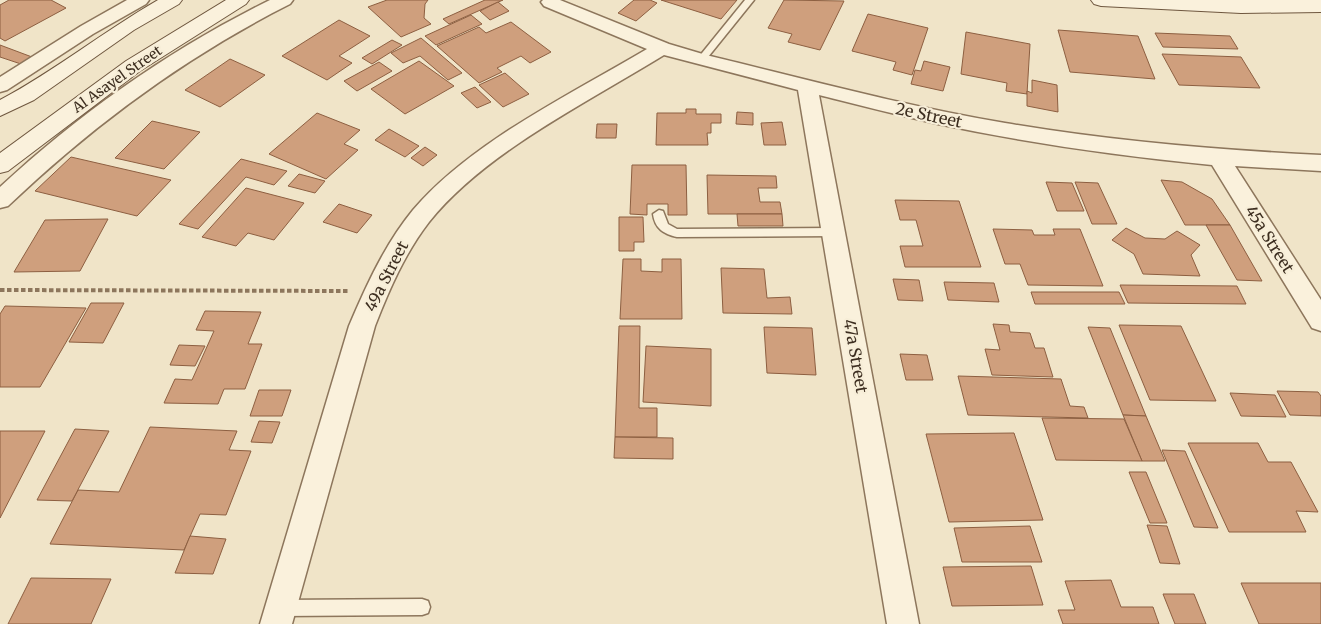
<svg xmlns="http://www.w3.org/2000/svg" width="1321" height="624" viewBox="0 0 1321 624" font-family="Merriweather,serif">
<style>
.building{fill:#cf9f7d;stroke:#8d5f41}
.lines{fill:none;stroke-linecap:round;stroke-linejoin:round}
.lane-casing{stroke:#8d765c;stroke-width:3}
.street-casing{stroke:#8d765c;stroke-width:3}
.secondary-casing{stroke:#6f573f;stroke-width:2}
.path{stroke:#8d765c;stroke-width:4;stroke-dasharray:4.5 2.5;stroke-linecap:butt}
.lane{fill:#faf1dc;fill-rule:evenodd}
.street{fill:#faf1dc;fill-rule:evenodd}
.secondary{fill:#faf1dc;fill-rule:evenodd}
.labels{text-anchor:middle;stroke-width:4.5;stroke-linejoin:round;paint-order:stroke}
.far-street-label{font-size:14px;fill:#3d2e20;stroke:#f7eed8}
.street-label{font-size:16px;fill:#3d2e20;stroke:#f7eed8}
</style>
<rect width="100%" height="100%" fill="#f0e4c8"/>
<g class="building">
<polygon points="9,0 51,0 66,8 5,41 0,38 0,5"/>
<polygon points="387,0 428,0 425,4 424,18 431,24 401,37 368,7"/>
<polygon points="485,0 503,0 449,24 443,19"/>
<polygon points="634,0 650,0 657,3 636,21 618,13"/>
<polygon points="661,0 737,0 721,19"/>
<polygon points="784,0 844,1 820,50 788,42 792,34 768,28"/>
<polygon points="498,2 509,11 490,20 480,11"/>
<polygon points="868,14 928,28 912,75 893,70 896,62 852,51"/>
<polygon points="471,15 482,24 436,45 425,36"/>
<polygon points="339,20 370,36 339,56 352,63 327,80 282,56"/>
<polygon points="511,22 551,52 530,63 521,56 497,68 502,72 479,83 437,46 479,27 486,33"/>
<polygon points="1058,30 1138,36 1155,79 1070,72"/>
<polygon points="966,32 1030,44 1027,94 1006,91 1007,83 961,74"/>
<polygon points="1155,33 1230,36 1238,49 1163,47"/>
<polygon points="421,38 462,73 448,80 420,56 403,63 391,53"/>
<polygon points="392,40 402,45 372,64 362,58"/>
<polygon points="0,45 32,57 21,64 0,57"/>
<polygon points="1162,54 1241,57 1260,88 1179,85"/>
<polygon points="230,59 265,75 220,107 185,90"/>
<polygon points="419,61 454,86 405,114 371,89"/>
<polygon points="924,61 950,67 943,91 911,84 915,70 921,71"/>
<polygon points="379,62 392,71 357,91 344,81"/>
<polygon points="505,73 529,94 503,107 479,85"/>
<polygon points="1032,80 1057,85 1058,112 1027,106 1027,91 1032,93"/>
<polygon points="475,87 491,102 477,108 461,93"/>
<polygon points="686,109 696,109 696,114 721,114 721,123 711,123 711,133 707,133 708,145 656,145 657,113 686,113"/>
<polygon points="737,112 753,113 753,125 736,124"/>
<polygon points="317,113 360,130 344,144 358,150 326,179 269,154"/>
<polygon points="152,121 200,132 164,169 115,158"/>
<polygon points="782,122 786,145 764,145 761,123"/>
<polygon points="597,124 617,124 616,138 596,138"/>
<polygon points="389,129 419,146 405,157 375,140"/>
<polygon points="425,147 437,155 423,166 411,158"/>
<polygon points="71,157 171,180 137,216 35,191"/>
<polygon points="241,159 287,171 274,185 246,177 198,229 179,224"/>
<polygon points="632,165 686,165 687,215 668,215 668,204 647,204 647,215 630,214"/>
<polygon points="299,174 325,181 315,193 288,186"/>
<polygon points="707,175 776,176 777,188 758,188 760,202 780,202 782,214 708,214"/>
<polygon points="1161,180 1182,182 1212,199 1230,225 1185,225"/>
<polygon points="1046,182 1072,183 1084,211 1057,211"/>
<polygon points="1075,182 1098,183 1117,224 1092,224"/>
<polygon points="246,188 304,203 274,240 248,233 236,246 202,237"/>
<polygon points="895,200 959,201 981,267 905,267 900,246 923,246 916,220 900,220"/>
<polygon points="339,204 372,215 357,233 323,222"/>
<polygon points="737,214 782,214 783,226 738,226"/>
<polygon points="619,217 643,217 644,242 634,242 634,251 619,251"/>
<polygon points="108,219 80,271 14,272 45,220"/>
<polygon points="1206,225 1230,225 1262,281 1237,280"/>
<polygon points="1126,228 1145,238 1165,239 1177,231 1200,245 1191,255 1200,276 1143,274 1134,254 1112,240"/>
<polygon points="993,229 1032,230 1034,235 1055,235 1053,229 1080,229 1103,286 1028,285 1020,264 1005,264"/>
<polygon points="623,259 641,259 641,271 662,272 662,259 681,259 682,319 620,319"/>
<polygon points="721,268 764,269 767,298 790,297 792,314 723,313"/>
<polygon points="893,279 919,280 923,301 898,300"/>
<polygon points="944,282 994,283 999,302 948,300"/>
<polygon points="1120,285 1237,286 1246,304 1128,303"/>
<polygon points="1031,292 1119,292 1125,304 1035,304"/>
<polygon points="91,303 124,303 103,343 69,342"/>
<polygon points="5,306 86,308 40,387 0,387 0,314"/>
<polygon points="205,311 261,312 248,344 262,344 245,389 224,389 218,404 164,403 175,379 192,380 214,331 196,330"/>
<polygon points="993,324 1009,325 1010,332 1030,333 1035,348 1044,348 1053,377 992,375 985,349 1000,350"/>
<polygon points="1119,325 1181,326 1216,401 1150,400"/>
<polygon points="619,326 640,326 639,408 657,408 657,437 615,437"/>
<polygon points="764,327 812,328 816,375 767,373"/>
<polygon points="1088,327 1110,328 1146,416 1123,415"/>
<polygon points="179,345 205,346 195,366 170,365"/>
<polygon points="646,346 711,349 711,406 643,402"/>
<polygon points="900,354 927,355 933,380 906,380"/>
<polygon points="958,376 1061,379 1070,406 1084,407 1088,418 968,415"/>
<polygon points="259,390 291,390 282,416 250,416"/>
<polygon points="1277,391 1318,392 1321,396 1321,416 1290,415"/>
<polygon points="1230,393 1275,395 1286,417 1241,416"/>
<polygon points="1123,415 1146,416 1165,461 1142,461"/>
<polygon points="1042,418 1124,419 1142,461 1056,460"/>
<polygon points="259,421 280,422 272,443 251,442"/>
<polygon points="150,427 237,431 229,450 251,451 226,515 200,514 184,550 50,544 78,490 119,492"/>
<polygon points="75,429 109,431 72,501 37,500"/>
<polygon points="0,431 45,431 0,518"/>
<polygon points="1014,433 1043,520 949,522 926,434"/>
<polygon points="615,437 673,438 673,459 614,458"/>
<polygon points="1188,443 1258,443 1268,462 1291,462 1318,512 1296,511 1306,532 1229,532"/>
<polygon points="1162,450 1185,451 1218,528 1194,527"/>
<polygon points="1129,472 1146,472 1167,523 1150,523"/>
<polygon points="1147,525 1167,526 1180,564 1160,563"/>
<polygon points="1030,526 1042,562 962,562 954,528"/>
<polygon points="190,536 226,539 213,574 175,573"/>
<polygon points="1031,566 1043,605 952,606 943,567"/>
<polygon points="31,578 111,579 91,624 8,624"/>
<polygon points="1111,580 1121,607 1153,607 1159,624 1063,624 1058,610 1075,610 1065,581"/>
<polygon points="1241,583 1321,583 1321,624 1259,624"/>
<polygon points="1163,594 1194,594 1206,624 1175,624"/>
</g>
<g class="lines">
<g class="lane-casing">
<g id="lane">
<polygon points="745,0 754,0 704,62 698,62 698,58"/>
<path d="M659,210L663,211L668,224L677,229L834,228L840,232L834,236L677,237C664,234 655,229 653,214Z"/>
<polygon points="422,599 428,601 430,607 428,613 422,615 280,616 274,614 272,608 274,602 280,600"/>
</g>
</g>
<g class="street-casing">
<g id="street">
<polygon points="127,0 149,0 146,4 93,34 7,90 0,92 0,77 81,26"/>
<path d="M270,0H293L290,4C185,57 93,125 8,206L0,208V187C81,112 171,49 270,0Z"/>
<path d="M543,0H560L669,44L706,55C805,79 904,106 1005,123C1110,141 1215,150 1321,155V171L1235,166L1321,300V331L1312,328L1212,165C1120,156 1028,143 938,124C898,115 859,105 819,95L919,624H887L798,90L664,55C588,102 485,152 429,222C405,253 389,290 375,326L292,624H260L349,326C366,286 385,244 413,210C471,142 571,94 647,49L544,6L541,2Z"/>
</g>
</g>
<g class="secondary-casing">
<g id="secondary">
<path d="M158,0H182L179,4L134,30L34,100L0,116V100C55,71 104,31 158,0Z"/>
<polygon points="226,0 249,0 246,4 140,71 8,171 0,173 0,153 126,61"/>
<polygon points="1091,0 1321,0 1321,12 1241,13 1101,6 1094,4"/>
</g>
</g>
<polyline class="path" points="0,290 349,291"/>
<use href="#lane" class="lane"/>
<use href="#street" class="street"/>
<use href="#secondary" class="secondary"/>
</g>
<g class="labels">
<g class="far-street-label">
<text transform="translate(117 79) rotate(-35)" y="5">Al Asayel Street</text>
</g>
<g class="street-label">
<text transform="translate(929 115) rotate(12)" y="6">2e Street</text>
<text transform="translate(1270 239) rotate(58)" y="6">45a Street</text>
<text transform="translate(386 276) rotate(-63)" y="6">49a Street</text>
<text transform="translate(856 356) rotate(80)" y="6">47a Street</text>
</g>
</g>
</svg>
